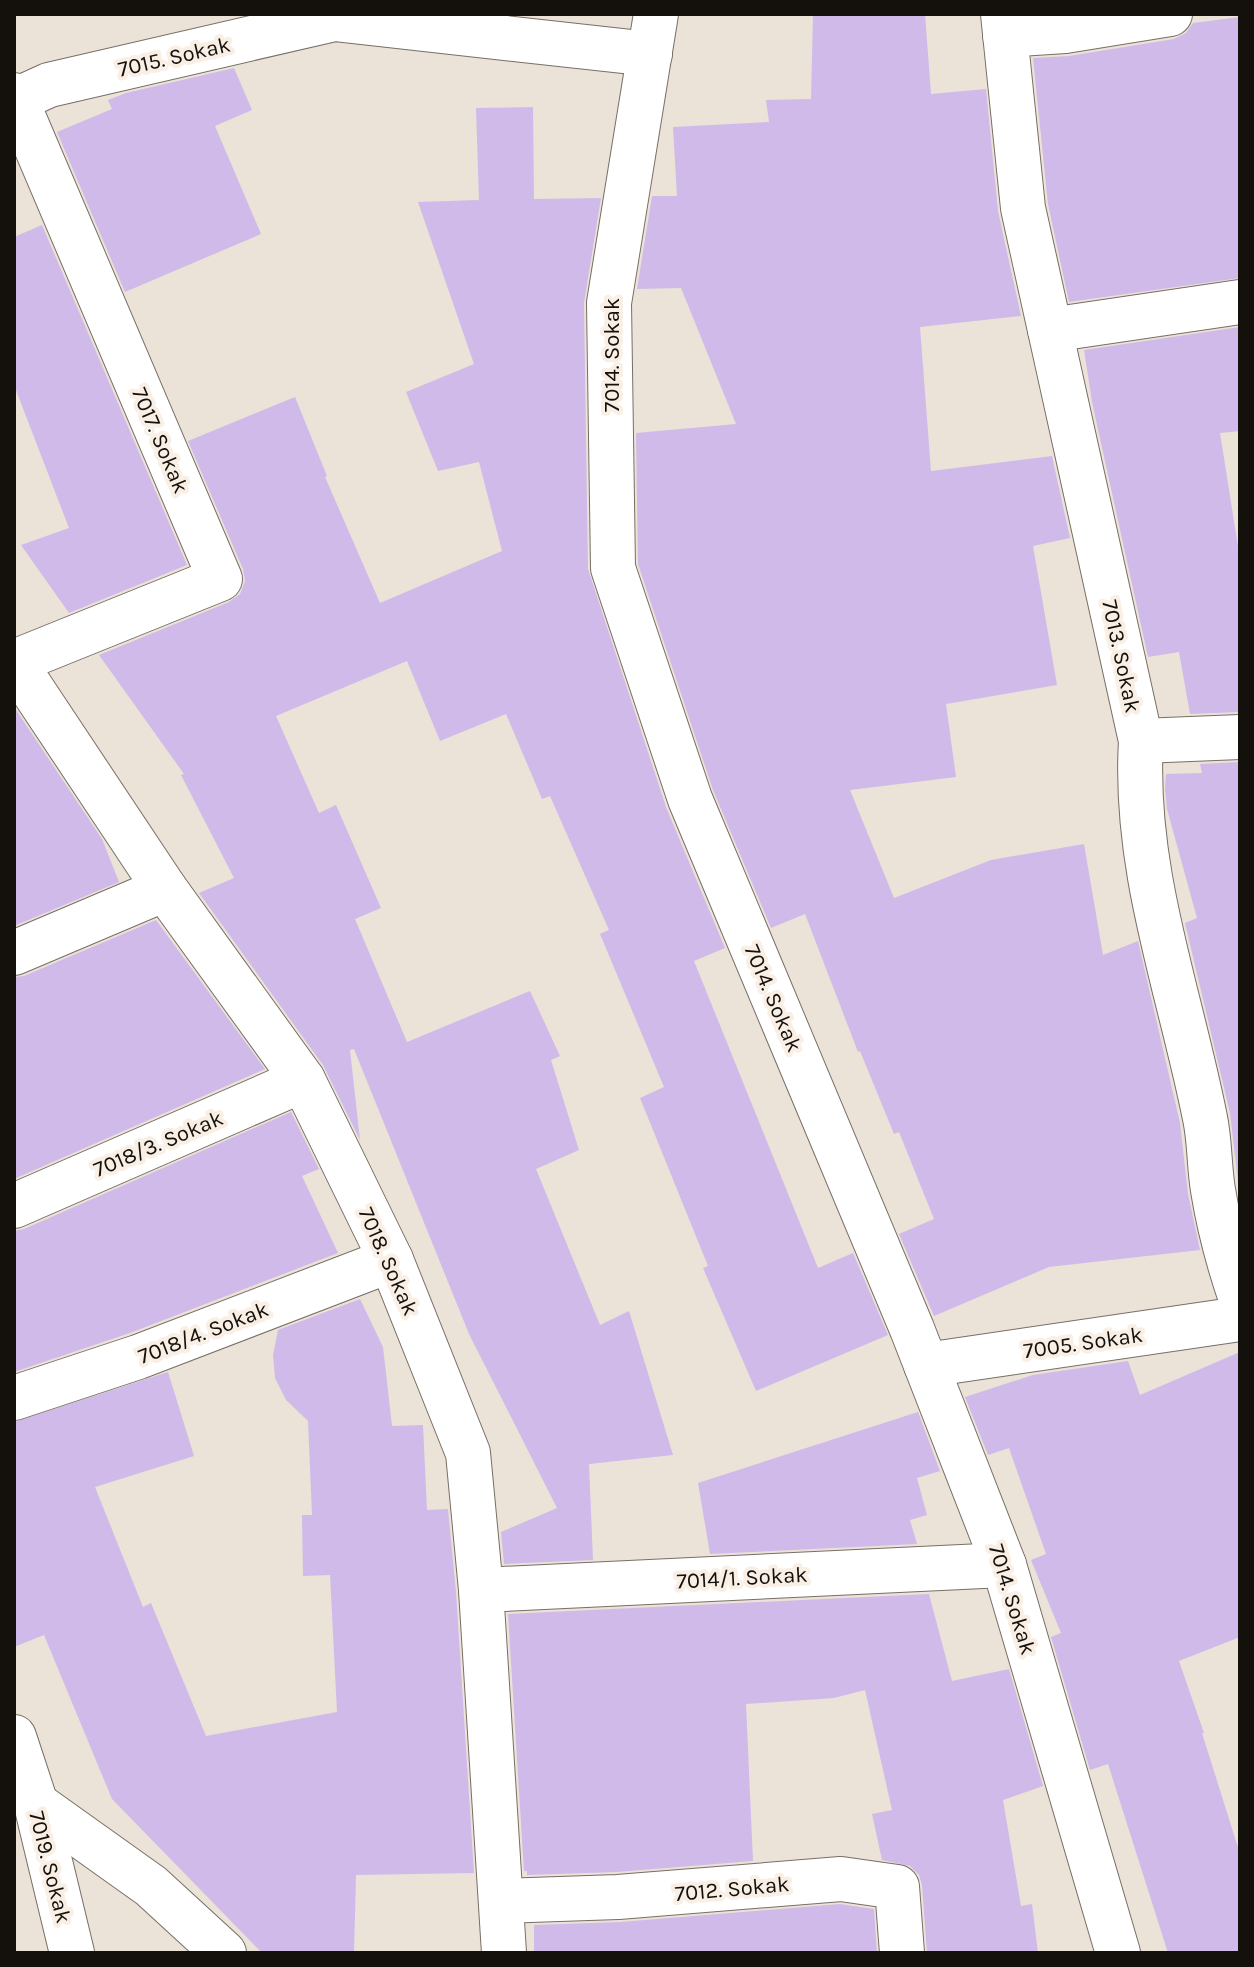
<svg xmlns="http://www.w3.org/2000/svg" width="1254" height="1967" viewBox="0 0 1254 1967" font-family="Karla,sans-serif">
<style>
.building{fill:#d0baea}
.lines{fill:none;stroke-linecap:round;stroke-linejoin:round}
.minor-casing{stroke:#776f66;stroke-width:46}
.minor{stroke:#fff;stroke-width:44}
.labels{text-anchor:middle;stroke-width:8;stroke-linejoin:round;paint-order:stroke}
.street-label{font-size:22px;fill:#14110d;stroke:#f9efe5}
</style>
<rect width="100%" height="100%" fill="#ebe2d8"/>
<g class="building">
<polygon points="813,14 925,14 931,94 986,89 998,211 1021,316 920,327 931,471 1052,456 1070,538 1033,546 1057,685 946,704 956,777 850,790 894,898 991,860 1084,844 1103,955 1138,941 1180,1123 1188,1194 1200,1250 1049,1267 934,1316 899,1234 934,1219 899,1132 894,1134 860,1051 858,1052 805,914 771,928 713,790 638,564 636,433 736,424 681,288 637,289 652,196 677,196 673,127 769,122 766,100 811,99"/>
<polygon points="1240,17 1240,278 1069,302 1048,204 1033,58 1069,56 1174,39 1186,33 1193,23"/>
<polygon points="234,68 252,110 215,126 261,234 125,292 57,132 112,109 108,100 126,93"/>
<polygon points="533,107 534,199 601,198 584,303 588,569 666,807 725,948 694,961 818,1268 853,1253 888,1335 756,1391 703,1268 708,1266 640,1098 664,1087 600,934 609,930 550,796 542,799 506,714 440,741 407,661 276,716 319,813 336,805 381,908 355,919 407,1042 530,991 560,1056 551,1060 579,1150 536,1169 600,1325 629,1311 673,1455 589,1464 593,1560 504,1564 501,1532 557,1508 469,1334 354,1049 350,1050 360,1140 323,1065 199,893 234,878 181,775 184,774 99,655 229,602 240,594 245,581 243,569 188,441 295,397 327,476 325,477 380,603 502,551 479,462 438,471 406,392 474,364 418,202 479,200 476,108"/>
<polygon points="42,225 187,565 69,613 21,545 69,528 14,385 14,237"/>
<polygon points="1240,327 1240,431 1220,433 1240,559 1240,712 1190,714 1179,652 1148,657 1092,402 1084,350"/>
<polygon points="14,707 102,839 119,882 14,926"/>
<polygon points="1240,762 1240,1199 1230,1113 1185,923 1197,918 1167,809 1165,788 1166,774 1202,773 1200,764"/>
<polygon points="156,920 265,1069 14,1179 14,977 24,976"/>
<polygon points="291,1112 319,1169 302,1176 338,1253 130,1333 14,1372 14,1231 24,1229"/>
<polygon points="360,1299 383,1347 392,1426 423,1425 427,1510 448,1509 456,1592 474,1873 356,1875 354,1953 262,1953 112,1799 44,1635 14,1647 14,1422 168,1372 194,1456 95,1487 143,1607 151,1603 206,1736 337,1712 330,1575 303,1576 302,1515 312,1515 308,1421 286,1400 275,1378 273,1355 278,1330"/>
<polygon points="1240,1352 1240,1637 1179,1661 1204,1733 1202,1733 1240,1854 1240,1953 1168,1953 1108,1764 1090,1770 1051,1637 1061,1633 1031,1560 1046,1554 1009,1448 988,1455 965,1397 1033,1375 1128,1361 1140,1395"/>
<polygon points="918,1412 940,1471 917,1478 927,1515 910,1520 917,1544 710,1554 698,1483"/>
<polygon points="929,1594 952,1681 1009,1669 1043,1786 1003,1800 1021,1906 1032,1904 1038,1953 927,1953 922,1885 919,1875 910,1866 882,1860 872,1814 892,1810 865,1690 834,1698 746,1704 753,1861 617,1872 527,1875 527,1871 524,1871 508,1614"/>
<polygon points="840,1904 874,1909 877,1953 534,1953 534,1925 620,1922"/>
</g>
<g class="lines">
<g class="minor-casing">
<g id="minor">
<polyline points="656,14 609,303 613,568 690,799 912,1329 1004,1565 1118,1953"/>
<path d="M1003,14L1023,208L1141,741C1133,870 1180,992 1205,1118C1210,1141 1209,1166 1213,1190C1219,1227 1228,1261 1240,1296"/>
<polyline points="1005,35 1065,31 1170,14"/>
<polyline points="14,95 220,579 14,662"/>
<polyline points="16,100 49,85 334,19 650,54"/>
<polyline points="1050,330 1240,302"/>
<polyline points="14,662 165,889 303,1080 391,1260 468,1453 481,1590 504,1953"/>
<polyline points="1141,741 1240,737"/>
<polyline points="14,953 165,889"/>
<polyline points="14,1206 303,1080"/>
<polyline points="926,1365 1240,1319"/>
<polyline points="14,1398 138,1357 391,1260"/>
<polyline points="481,1590 1004,1565"/>
<polyline points="14,1737 36,1804 72,1953"/>
<polyline points="36,1804 151,1886 224,1953"/>
<polyline points="502,1901 618,1897 841,1879 897,1887 902,1953"/>
</g>
</g>
<use href="#minor" class="minor"/>
</g>
<g class="labels">
<g class="street-label">
<text transform="translate(174 56) rotate(-13)" y="8">7015. Sokak</text>
<text transform="translate(611 355) rotate(-90)" y="8">7014. Sokak</text>
<text transform="translate(161 440) rotate(67)" y="8">7017. Sokak</text>
<text transform="translate(1122 656) rotate(78)" y="8">7013. Sokak</text>
<text transform="translate(774 998) rotate(67)" y="8">7014. Sokak</text>
<text transform="translate(158 1143) rotate(-23)" y="8">7018/3. Sokak</text>
<text transform="translate(389 1261) rotate(66)" y="8">7018. Sokak</text>
<text transform="translate(203 1332) rotate(-21)" y="8">7018/4. Sokak</text>
<text transform="translate(1083 1342) rotate(-8)" y="8">7005. Sokak</text>
<text transform="translate(742 1577) rotate(-3)" y="8">7014/1. Sokak</text>
<text transform="translate(1013 1599) rotate(73)" y="8">7014. Sokak</text>
<text transform="translate(51 1867) rotate(76)" y="8">7019. Sokak</text>
<text transform="translate(732 1888) rotate(-5)" y="8">7012. Sokak</text>
</g>
</g>
<rect width="1254" height="1967" fill="none" stroke="#14110d" stroke-width="32"/>
</svg>
